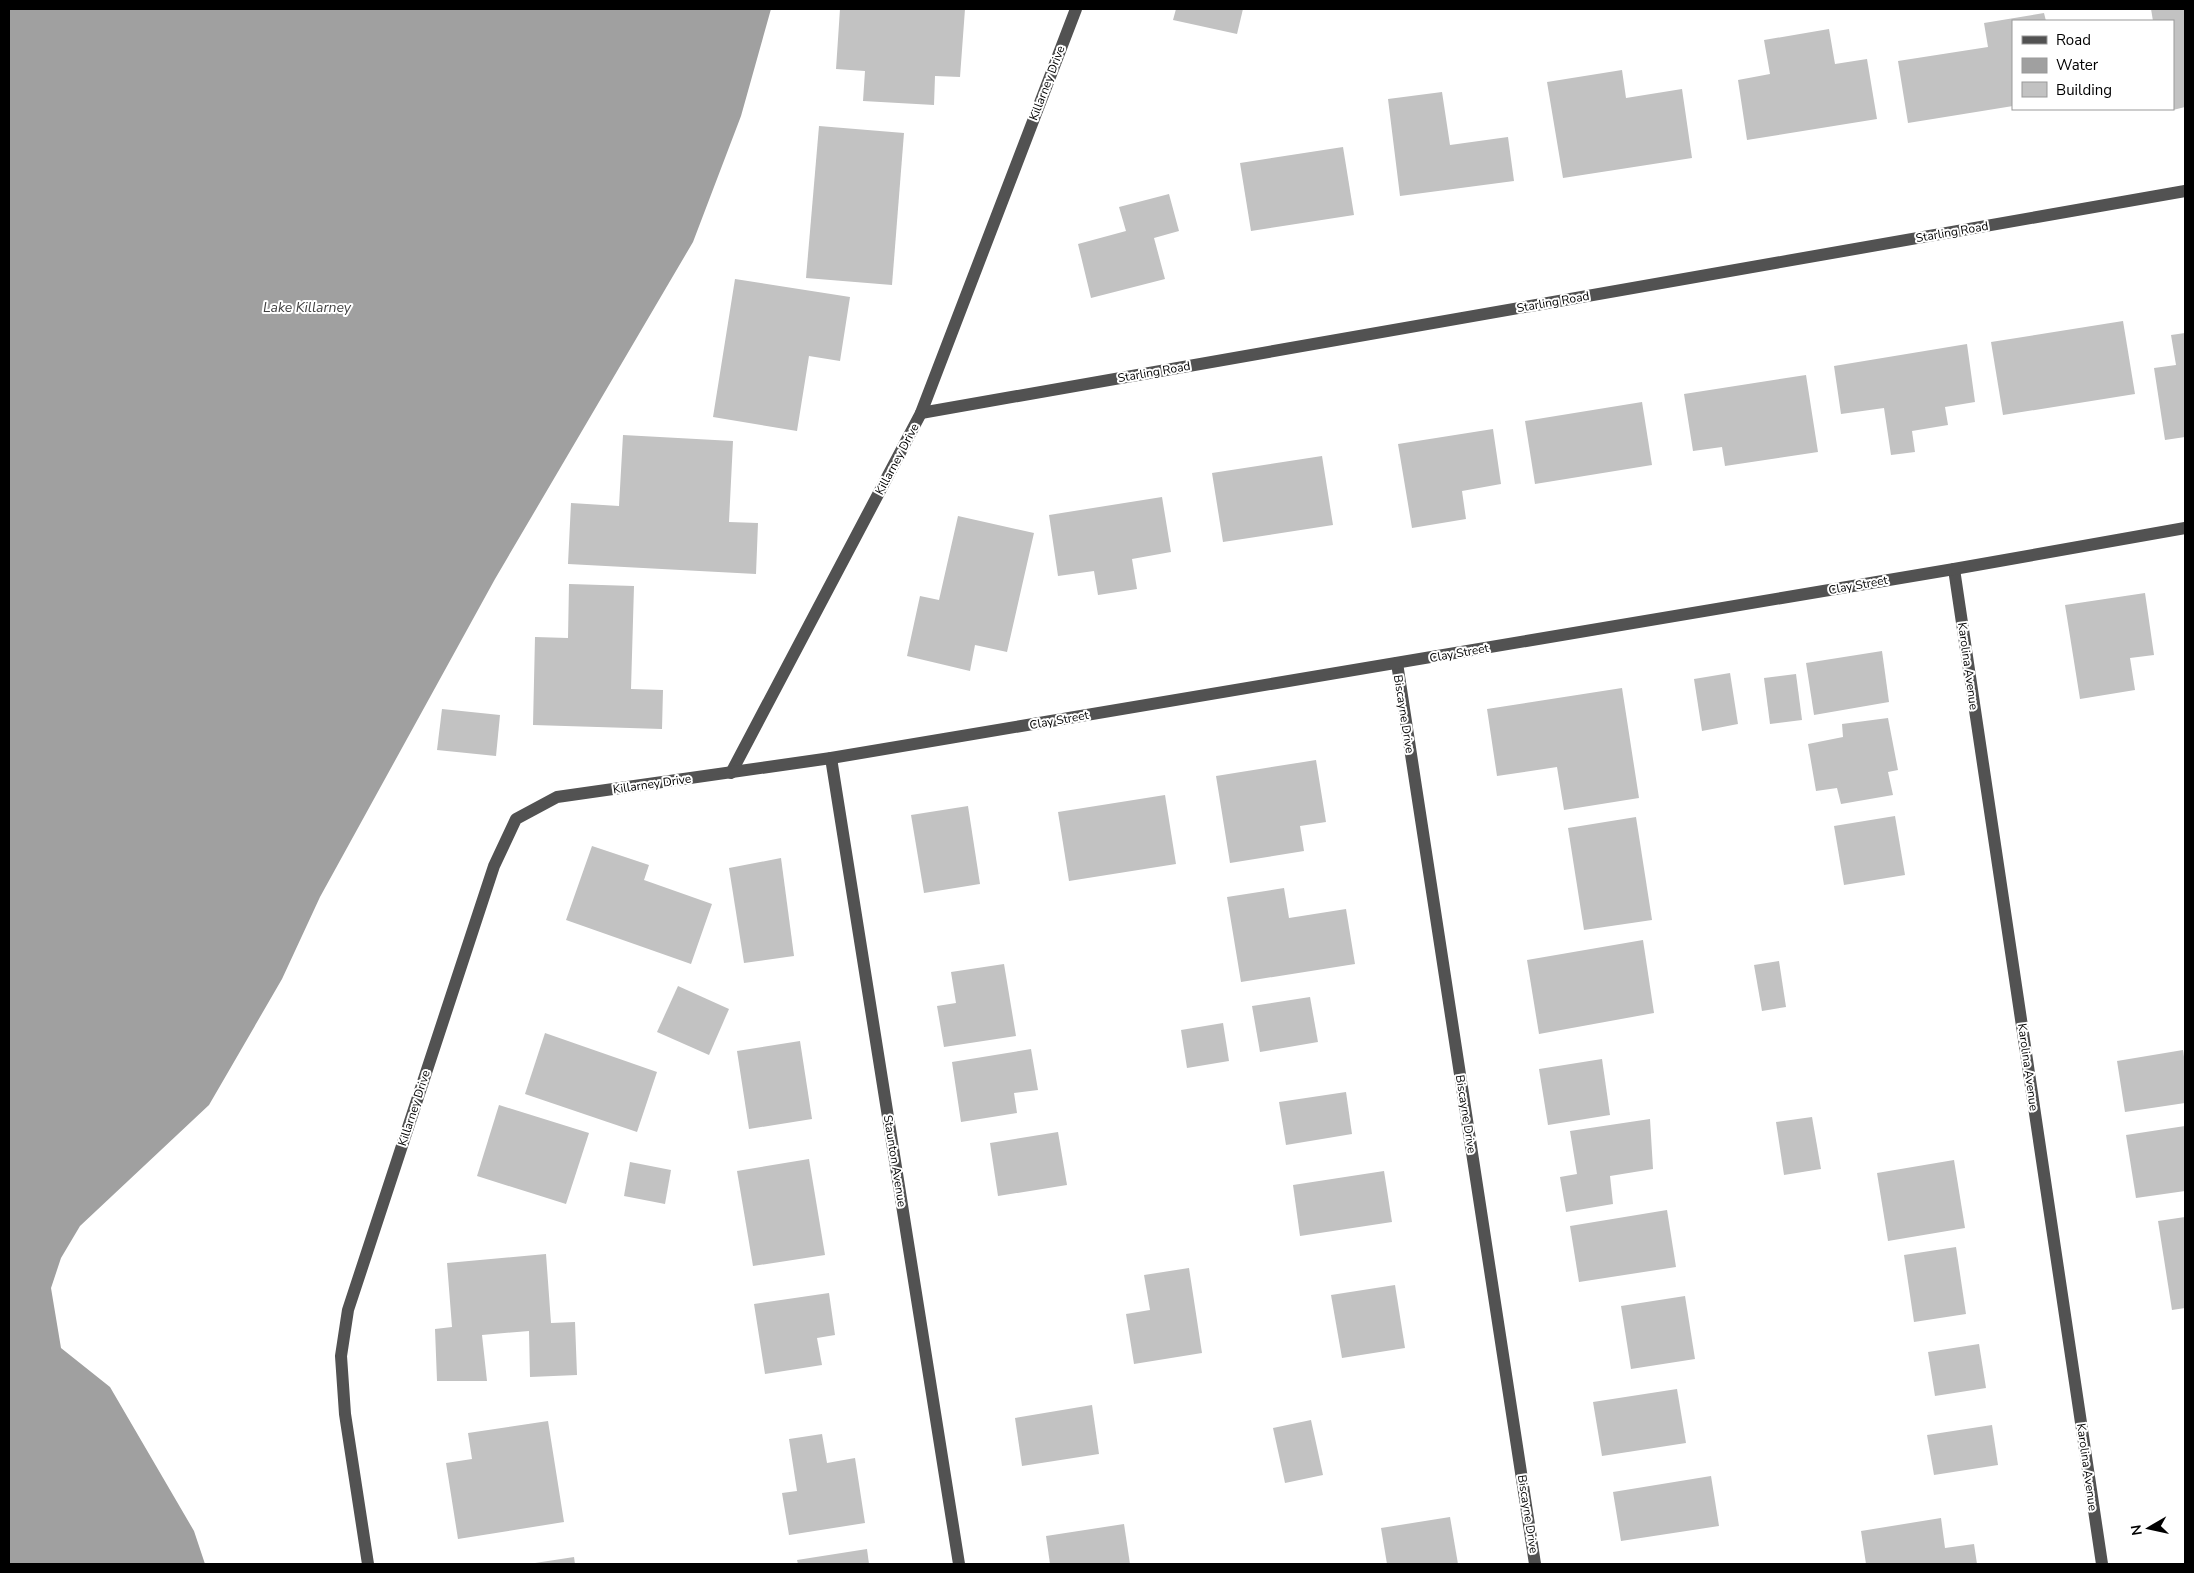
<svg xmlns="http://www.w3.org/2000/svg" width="2194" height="1573" viewBox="0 0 2194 1573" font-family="'Nunito Sans',sans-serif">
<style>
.water{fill:#a0a0a0}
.building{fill:#c2c2c2}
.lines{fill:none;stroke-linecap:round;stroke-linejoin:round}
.minor{stroke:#525252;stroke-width:12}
.labels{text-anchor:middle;stroke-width:4;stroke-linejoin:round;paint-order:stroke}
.street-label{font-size:12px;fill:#000;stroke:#fff}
.water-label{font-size:14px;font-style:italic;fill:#414141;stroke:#fff}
</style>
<rect width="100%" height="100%" fill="#fff"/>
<polygon class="water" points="9,9 771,9 741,116 693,242 495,579 320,897 282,979 209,1105 80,1226 61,1258 51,1288 61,1348 110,1387 194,1531 205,1564 9,1564"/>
<g class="building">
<polygon points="840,9 965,9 960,77 935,76 934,105 863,101 865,71 836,69"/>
<polygon points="1176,9 1243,9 1237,34 1173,20"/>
<polygon points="2151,9 2185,9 2185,107 2173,110 2173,21 2153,21"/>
<polygon points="2044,13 2046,21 2013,21 2013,106 1908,123 1898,61 1988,47 1984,23"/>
<polygon points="1829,29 1835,64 1867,59 1877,119 1747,140 1738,80 1770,74 1764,40"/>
<polygon points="1622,70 1626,98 1682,89 1692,158 1563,178 1547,82"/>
<polygon points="1442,92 1450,145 1508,137 1514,181 1400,196 1388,99"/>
<polygon points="819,126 904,133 892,285 806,278"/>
<polygon points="1343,147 1354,215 1251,231 1240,163"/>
<polygon points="1169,194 1179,231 1154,238 1165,279 1091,298 1078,244 1126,231 1119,207"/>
<polygon points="735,279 850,297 840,361 809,356 797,431 713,417"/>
<polygon points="2123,321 2135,394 2003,415 1991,342"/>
<polygon points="2185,333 2185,437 2165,440 2154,368 2176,365 2171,335"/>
<polygon points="1967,344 1975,402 1945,407 1948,425 1912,431 1915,452 1891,455 1884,408 1841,414 1834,366"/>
<polygon points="1806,375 1818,452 1725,466 1722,447 1693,451 1684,394"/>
<polygon points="1642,402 1652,465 1535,484 1525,421"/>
<polygon points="1493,429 1501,484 1462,491 1466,519 1412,528 1398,444"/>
<polygon points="623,435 733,441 729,522 758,523 756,574 568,564 571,503 619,506"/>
<polygon points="1322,456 1333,525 1223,542 1212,473"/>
<polygon points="1162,497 1171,552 1132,559 1137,589 1098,595 1094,571 1058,576 1049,515"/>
<polygon points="958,516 1034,533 1007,652 975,645 970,671 907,656 920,596 939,600"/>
<polygon points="569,584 634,586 631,689 663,690 662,729 533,725 535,637 568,638"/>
<polygon points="2145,593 2154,655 2130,658 2135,690 2080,699 2065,605"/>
<polygon points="1882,651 1889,702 1814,715 1806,663"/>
<polygon points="1730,673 1738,724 1702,731 1694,679"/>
<polygon points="1796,674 1802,720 1770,724 1764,678"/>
<polygon points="1622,688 1639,798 1564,810 1557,767 1497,776 1487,709"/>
<polygon points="442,709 500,715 496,756 437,750"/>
<polygon points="1888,718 1898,770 1888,772 1893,795 1841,804 1837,788 1816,791 1808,744 1843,737 1842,724"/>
<polygon points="1316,760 1326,822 1300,826 1304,851 1230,863 1216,776"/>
<polygon points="1165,795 1176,864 1069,881 1058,812"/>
<polygon points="968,806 980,884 924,893 911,815"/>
<polygon points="1895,816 1905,875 1844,885 1834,826"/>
<polygon points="1636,817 1652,920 1584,930 1568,828"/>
<polygon points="592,846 649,865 644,880 712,904 691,964 566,920"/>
<polygon points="781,858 794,956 744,963 729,868"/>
<polygon points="1284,888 1289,918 1346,909 1355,964 1241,982 1227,897"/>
<polygon points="1643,940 1654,1013 1539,1034 1527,960"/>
<polygon points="1779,961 1786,1007 1762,1011 1754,965"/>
<polygon points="1004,964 1016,1036 944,1047 937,1006 956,1003 951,972"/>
<polygon points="678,986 729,1009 709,1055 657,1032"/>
<polygon points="1310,997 1318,1042 1260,1052 1252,1006"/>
<polygon points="1223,1023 1229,1061 1187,1068 1181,1030"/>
<polygon points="545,1033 657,1072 637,1132 525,1094"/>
<polygon points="800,1041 812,1119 749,1129 737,1051"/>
<polygon points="1031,1049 1038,1090 1014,1093 1017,1113 961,1122 952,1062"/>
<polygon points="2183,1050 2185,1064 2185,1103 2125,1112 2117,1061"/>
<polygon points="1602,1059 1610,1115 1548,1125 1539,1069"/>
<polygon points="1346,1092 1352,1134 1286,1145 1279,1102"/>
<polygon points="499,1105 589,1133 566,1204 477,1176"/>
<polygon points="1812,1117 1821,1169 1784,1175 1776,1122"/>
<polygon points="1650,1119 1653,1169 1610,1176 1613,1204 1566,1212 1560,1177 1577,1174 1570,1131"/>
<polygon points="2185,1126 2185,1191 2136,1198 2126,1135"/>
<polygon points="1058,1132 1067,1185 998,1196 990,1143"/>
<polygon points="809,1159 825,1255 753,1266 737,1171"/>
<polygon points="1954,1160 1965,1228 1888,1241 1877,1173"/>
<polygon points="630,1162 671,1170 665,1204 624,1196"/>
<polygon points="1384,1171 1392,1222 1300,1236 1293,1185"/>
<polygon points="1667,1210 1676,1267 1579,1282 1570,1226"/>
<polygon points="2185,1217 2185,1308 2172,1310 2158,1221"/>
<polygon points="1956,1247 1966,1314 1914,1322 1904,1255"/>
<polygon points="546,1254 551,1323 575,1322 577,1375 530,1377 529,1331 482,1335 487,1381 437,1381 435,1329 452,1327 447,1263"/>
<polygon points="1189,1268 1202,1353 1134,1364 1126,1314 1150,1310 1144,1275"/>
<polygon points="1395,1285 1405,1348 1342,1358 1331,1295"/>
<polygon points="829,1293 835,1335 817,1338 822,1365 765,1374 754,1304"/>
<polygon points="1685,1296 1695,1359 1631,1369 1621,1306"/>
<polygon points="1979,1344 1986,1388 1935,1396 1928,1352"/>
<polygon points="1677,1389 1686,1443 1602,1456 1593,1402"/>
<polygon points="1092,1405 1099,1454 1022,1466 1015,1418"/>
<polygon points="1311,1420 1323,1475 1285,1483 1273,1428"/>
<polygon points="548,1421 564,1522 458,1539 446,1463 472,1459 468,1433"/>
<polygon points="1992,1425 1998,1465 1934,1475 1927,1435"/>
<polygon points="822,1434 827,1463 855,1458 865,1523 789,1535 782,1493 797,1491 789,1439"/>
<polygon points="1711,1476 1719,1526 1621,1541 1613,1492"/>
<polygon points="1450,1517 1458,1564 1387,1564 1381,1528"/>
<polygon points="1941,1518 1945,1548 1974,1544 1977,1564 1866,1564 1861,1531"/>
<polygon points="1124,1524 1130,1564 1050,1564 1046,1536"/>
<polygon points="867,1549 869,1564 798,1564 797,1560"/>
<polygon points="574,1557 575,1564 535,1564 535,1563"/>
</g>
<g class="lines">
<g class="minor">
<polyline points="921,413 2185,191"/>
<polyline points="1954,569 2102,1564"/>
<polyline points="1397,663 1535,1564"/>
<polyline points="831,758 959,1564"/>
<polyline points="731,773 921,413 1076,9"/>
<polyline points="368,1564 345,1414 341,1356 348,1310 494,866 516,819 557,797 831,758 1954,569 2185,528"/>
</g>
</g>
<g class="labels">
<g class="street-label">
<text transform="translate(1047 83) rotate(-69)" y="4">Killarney Drive</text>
<text transform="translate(1952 232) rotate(-10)" y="4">Starling Road</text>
<text transform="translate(1553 302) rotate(-10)" y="4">Starling Road</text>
<text transform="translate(1154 372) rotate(-10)" y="4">Starling Road</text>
<text transform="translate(897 459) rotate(-62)" y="4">Killarney Drive</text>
<text transform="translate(1858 585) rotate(-10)" y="4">Clay Street</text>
<text transform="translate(1459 653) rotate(-10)" y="4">Clay Street</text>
<text transform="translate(1968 666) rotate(82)" y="4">Karolina Avenue</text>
<text transform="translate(1404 714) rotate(81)" y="4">Biscayne Drive</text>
<text transform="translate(1059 720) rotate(-10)" y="4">Clay Street</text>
<text transform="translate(652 784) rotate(-8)" y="4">Killarney Drive</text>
<text transform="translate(2028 1067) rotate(82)" y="4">Karolina Avenue</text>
<text transform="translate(414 1108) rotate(-72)" y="4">Killarney Drive</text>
<text transform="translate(1466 1114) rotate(81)" y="4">Biscayne Drive</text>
<text transform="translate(895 1161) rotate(81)" y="4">Staunton Avenue</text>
<text transform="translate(2087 1467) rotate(82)" y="4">Karolina Avenue</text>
<text transform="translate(1528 1514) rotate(81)" y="4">Biscayne Drive</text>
</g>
<g class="water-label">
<text x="307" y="312">Lake Killarney</text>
</g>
</g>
<rect width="2194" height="1573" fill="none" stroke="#000000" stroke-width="20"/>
<rect x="2012" y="20" width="162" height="90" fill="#ffffff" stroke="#999999"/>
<rect x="2022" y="36" width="25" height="8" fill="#525252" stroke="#999999"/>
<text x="2056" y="45" font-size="15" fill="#000000">Road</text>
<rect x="2022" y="58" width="25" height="15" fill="#a0a0a0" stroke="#999999"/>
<text x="2056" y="70" font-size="15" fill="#000000">Water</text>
<rect x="2022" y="82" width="25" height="15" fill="#c2c2c2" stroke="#999999"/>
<text x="2056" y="95" font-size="15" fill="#000000">Building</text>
<g transform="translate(2149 1528) rotate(261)" stroke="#ffffff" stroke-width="4" paint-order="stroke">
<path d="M0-4L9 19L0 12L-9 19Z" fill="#000000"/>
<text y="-8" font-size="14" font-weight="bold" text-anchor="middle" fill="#000000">N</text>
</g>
</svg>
